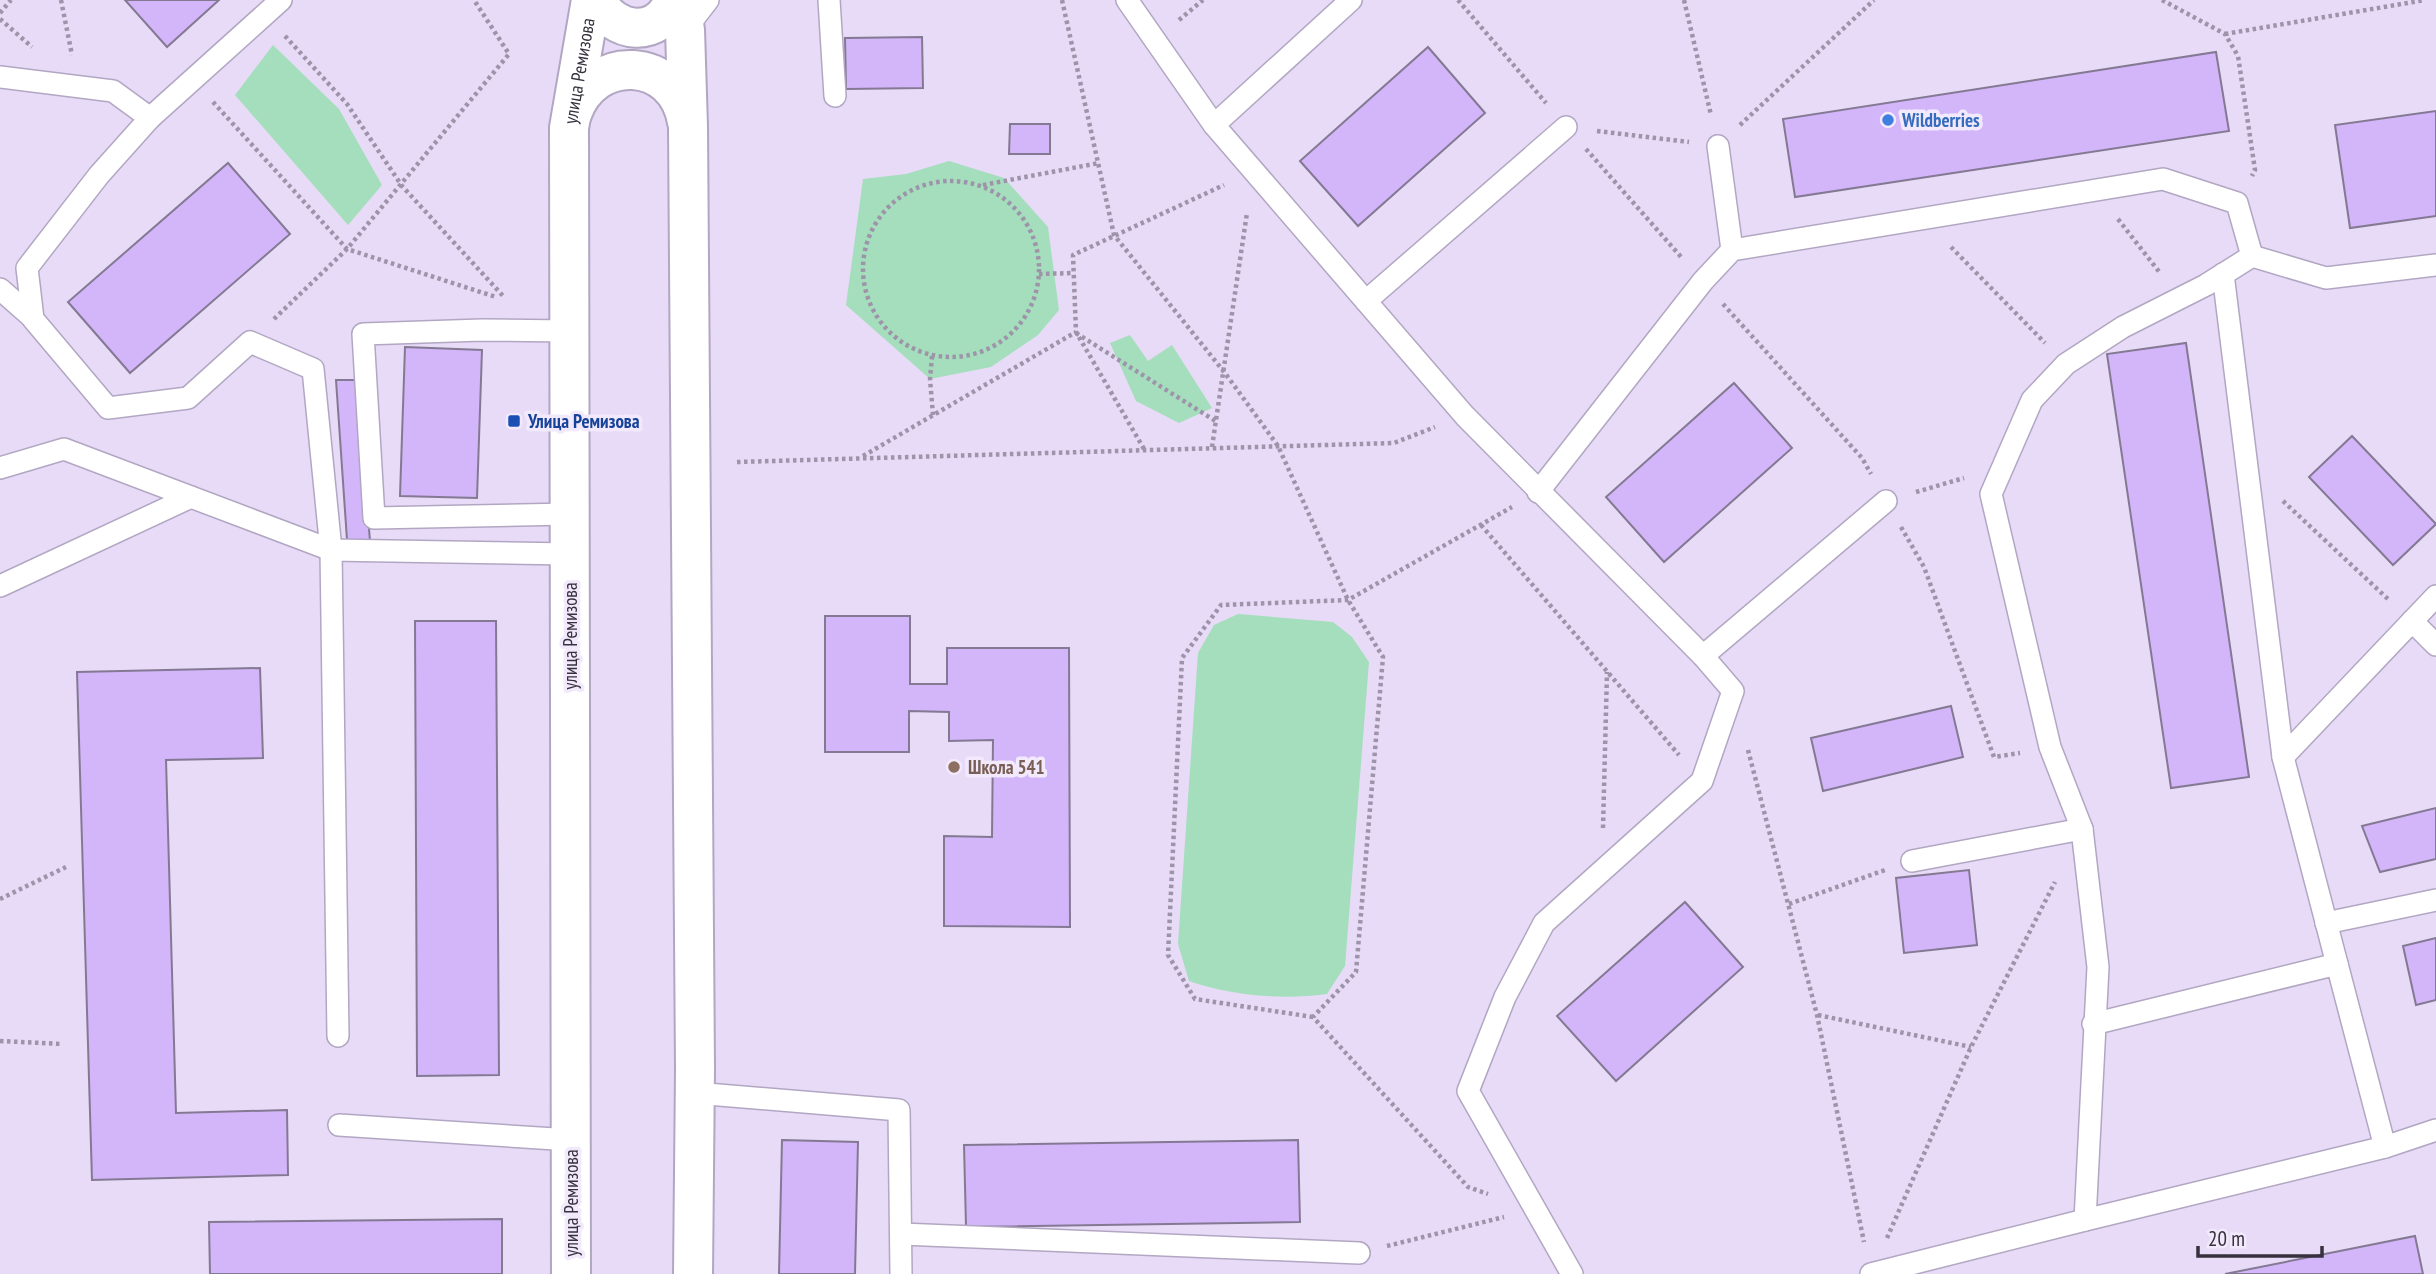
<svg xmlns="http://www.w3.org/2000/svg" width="2436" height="1274" viewBox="0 0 2436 1274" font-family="'PT Sans Narrow',sans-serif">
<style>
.green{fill:#a5debc}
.building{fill:#d3b5fa;stroke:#847993;stroke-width:2}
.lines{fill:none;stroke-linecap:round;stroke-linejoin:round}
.lane-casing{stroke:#b2a7c2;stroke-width:24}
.secondary-casing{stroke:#b2a7c2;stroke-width:42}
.path{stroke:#9d94aa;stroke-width:4.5;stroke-dasharray:3.5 3.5;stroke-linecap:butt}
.lane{stroke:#fff;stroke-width:21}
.secondary{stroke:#fff;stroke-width:38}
.shop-dot{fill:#3f7fe0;stroke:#f2eafc;stroke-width:2.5}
.transit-dot{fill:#1a4fb4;stroke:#f2eafc;stroke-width:2.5}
.education-dot{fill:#8d6e63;stroke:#f2eafc;stroke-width:2.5}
.labels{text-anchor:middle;stroke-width:7;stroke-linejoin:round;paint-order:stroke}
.street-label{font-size:19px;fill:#36313d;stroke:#f2eafc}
.shop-label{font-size:19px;font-weight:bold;fill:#366cbe;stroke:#f2eafc;text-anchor:start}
.transit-label{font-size:19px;font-weight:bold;fill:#164399;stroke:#f2eafc;text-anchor:start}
.education-label{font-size:19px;font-weight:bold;fill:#785e54;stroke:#f2eafc;text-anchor:start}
</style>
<rect width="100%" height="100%" fill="#e7dbf7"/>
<g class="green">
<polygon points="273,45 339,109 382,185 348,225 235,95"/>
<polygon points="949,161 1004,178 1048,227 1059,310 1038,335 991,367 930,379 846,305 863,179 906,174"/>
<polygon points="1130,335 1148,361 1172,345 1212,408 1179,423 1136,401 1110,343"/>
<path d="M1238,614L1333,622L1352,637L1369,662L1345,966L1327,994C1282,1000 1232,996 1189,981L1178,944L1198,653L1214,625Z"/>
</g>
<g class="building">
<polygon points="125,0 219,0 167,47"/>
<polygon points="922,37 923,88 846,89 845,38"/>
<polygon points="1428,47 1485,113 1358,226 1300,161"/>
<polygon points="2216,52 2229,131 1795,197 1783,119"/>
<polygon points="2436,111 2436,216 2350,228 2335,125"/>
<polygon points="1010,124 1050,124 1050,154 1009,154"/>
<polygon points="228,163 290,234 130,373 68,302"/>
<polygon points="2186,343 2249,777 2171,788 2107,354"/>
<polygon points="405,347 482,350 477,498 400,496"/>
<polygon points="336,380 357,380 370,541 347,540"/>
<polygon points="1734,383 1792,448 1664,562 1606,497"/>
<polygon points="2352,436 2436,524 2393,565 2309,477"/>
<polygon points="825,616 910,616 910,684 947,684 947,648 1069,648 1070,927 944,926 944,836 992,837 993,740 949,741 949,712 909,711 909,752 825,752"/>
<polygon points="415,621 496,621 499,1075 417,1076"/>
<polygon points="260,668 263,758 166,760 176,1113 287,1110 288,1175 92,1180 77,672"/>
<polygon points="1951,706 1963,757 1823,791 1811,738"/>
<polygon points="2436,808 2436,859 2380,872 2362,826"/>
<polygon points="1969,870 1977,945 1904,953 1896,878"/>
<polygon points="1685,902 1743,967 1616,1081 1557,1016"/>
<polygon points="2436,938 2436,1000 2416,1005 2403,946"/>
<polygon points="782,1140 858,1142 855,1274 779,1274"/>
<polygon points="1298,1140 1300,1222 966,1227 964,1145"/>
<polygon points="502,1219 502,1274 210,1274 209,1222"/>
<polygon points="2415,1236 2423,1274 2225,1274"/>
</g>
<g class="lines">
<g class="lane-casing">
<g id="lane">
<polyline points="281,0 150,118 99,175 27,268 33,319 108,408 188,398 250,342 313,369 331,550 570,554"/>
<polyline points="829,0 835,96"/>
<polyline points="1127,0 1214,125 1465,416 1703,656 1733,691 1702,781 1544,923 1505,997 1468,1091 1572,1274"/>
<polyline points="685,30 708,0"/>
<polyline points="0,77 113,91 150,118"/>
<polyline points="1214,125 1351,0"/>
<polyline points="1718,146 1732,250"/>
<polyline points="2252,256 2326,278 2436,265"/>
<polyline points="2223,274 2283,757 2337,964"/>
<polyline points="0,289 33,318"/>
<polyline points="1366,301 1566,127"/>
<polyline points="569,331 482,330 363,334 374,518 569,514"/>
<polyline points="0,468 64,449 331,550 338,1036"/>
<polyline points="1538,492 1703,281 1732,250 2163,179 2237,203 2252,256 2206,285 2123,327 2066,364 2032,400 1991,494 2050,747 2082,829 2098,967 2085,1220 1871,1274"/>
<polyline points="0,586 191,497"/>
<polyline points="2412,621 2436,645"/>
<polyline points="1703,656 1886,501"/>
<polyline points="2283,757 2436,596"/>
<polyline points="1912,861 2082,829"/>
<polyline points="2326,923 2436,900"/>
<polyline points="2093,1024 2337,964 2385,1147"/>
<polyline points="695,1093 899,1110 901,1274"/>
<polyline points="339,1125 571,1140"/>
<polyline points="2085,1220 2385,1147 2436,1130"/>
<polyline points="901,1234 1359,1253"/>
</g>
</g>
<g class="secondary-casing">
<g id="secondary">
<path d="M596,0C614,34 658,40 674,0"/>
<polyline points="680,0 685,30 688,127 695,1069 693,1274"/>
<path d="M572,114C593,52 676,56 687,122"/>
<path id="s1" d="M571,1274L569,128L591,0"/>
</g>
</g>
<g class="path">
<polyline points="61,0 72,55"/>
<polyline points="1062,0 1114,235 1225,373 1278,446 1348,600 1383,657 1356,972 1313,1017 1468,1187 1488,1194"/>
<polyline points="1458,0 1546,103"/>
<polyline points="1684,0 1711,115"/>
<polyline points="2162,0 2225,34 2238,56 2255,170 2252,176"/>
<polyline points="0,13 11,0"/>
<polyline points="0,19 32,47"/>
<polyline points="1179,20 1203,0"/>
<polyline points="2225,34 2425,0"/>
<polyline points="285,36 347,104 402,186 504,297"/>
<polyline points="213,102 347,249 496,297"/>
<polyline points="1740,125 1874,0"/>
<polyline points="1597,131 1689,142"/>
<polyline points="1586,149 1682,258"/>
<circle cx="951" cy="269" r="88"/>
<polyline points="983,185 1099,163"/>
<polyline points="2118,219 2160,273"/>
<polyline points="1951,247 2045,343"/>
<polyline points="1039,274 1073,273"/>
<polyline points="1723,304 1862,458 1871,474"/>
<polyline points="274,319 347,249 509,54 474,0"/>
<polyline points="1076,333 1217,422"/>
<polyline points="932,356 930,379 933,415"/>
<polyline points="1212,447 1247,213"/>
<polyline points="1144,449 1076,332 1073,255 1224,185"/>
<polyline points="863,456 1076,332"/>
<polyline points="737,462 1394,443 1435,427"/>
<polyline points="1916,492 1964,478"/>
<polyline points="2283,501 2389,600"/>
<polyline points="1481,525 1679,755"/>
<polyline points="1901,527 1924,567 1994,757 2020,753"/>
<polyline points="1748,750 1817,1015 1864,1242"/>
<polyline points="1603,828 1607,672"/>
<polyline points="0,899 66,867"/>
<polyline points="1789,904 1885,870"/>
<polyline points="1818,1015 1971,1047"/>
<polyline points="1313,1017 1195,999 1168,955 1182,658 1221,605 1348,600 1512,507"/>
<polyline points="0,1041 62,1044"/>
<polyline points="1887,1238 1971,1047 2055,882"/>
<polyline points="1387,1246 1504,1217"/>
</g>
<use href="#lane" class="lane"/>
<use href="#secondary" class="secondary"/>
</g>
<circle class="shop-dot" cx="1888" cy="120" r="7"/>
<rect class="transit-dot" x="507" y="414" width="14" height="14" rx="3.5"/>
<circle class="education-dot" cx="954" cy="767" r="7"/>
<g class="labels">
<g class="street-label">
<text dy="7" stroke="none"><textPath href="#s1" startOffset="1204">улица Ремизова</textPath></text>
<text transform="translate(570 636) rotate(-90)" y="7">улица Ремизова</text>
<text transform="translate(571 1203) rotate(-90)" y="7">улица Ремизова</text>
</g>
<g class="shop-label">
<text x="1902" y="127">Wildberries</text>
</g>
<g class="transit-label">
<text x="528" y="428">Улица Ремизова</text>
</g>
<g class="education-label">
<text x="968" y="774">Школа 541</text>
</g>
</g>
<path d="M2198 1246v10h124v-10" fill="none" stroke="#36313d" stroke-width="3.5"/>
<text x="2208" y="1246" font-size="21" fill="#36313d" stroke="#f2eafc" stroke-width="5" paint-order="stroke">20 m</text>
</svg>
